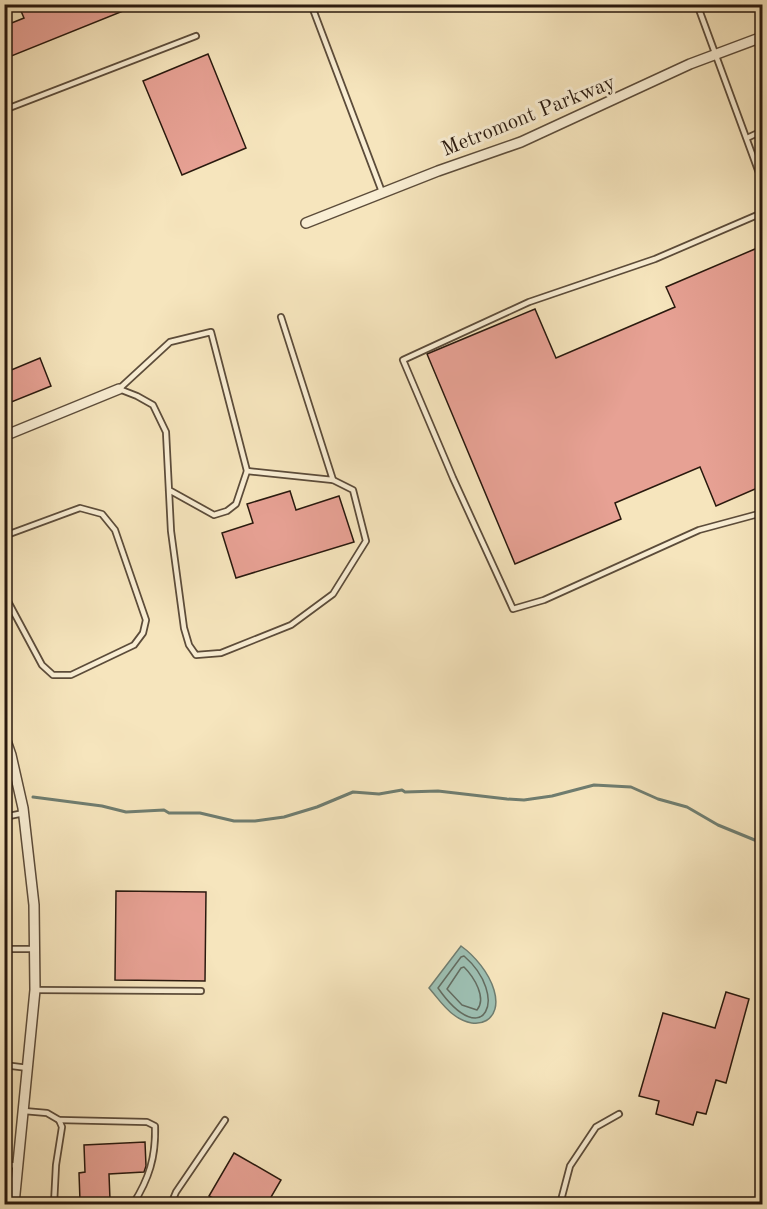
<svg xmlns="http://www.w3.org/2000/svg" width="767" height="1209" viewBox="0 0 767 1209" font-family="'Old Standard TT',serif">
<style>
.water{fill:#9dbfb2;stroke:#6f7d70;stroke-width:1.5}
.lines{fill:none;stroke-linecap:round;stroke-linejoin:round}
.shore{stroke:#636c60;stroke-width:1.5}
.stream{stroke:#6f7d70;stroke-width:3}
.building{fill:#e7a194;stroke:#29190e;stroke-width:1.5}
.service-casing{stroke:#5c4c3a;stroke-width:8}
.minor-casing{stroke:#5c4c3a;stroke-width:12}
.service{stroke:#f9eed4;stroke-width:4.5}
.minor{stroke:#f9eed4;stroke-width:9}
.labels{text-anchor:middle;stroke-width:6;stroke-linejoin:round;paint-order:stroke}
.street-label{font-size:21px;fill:#29190e;stroke:#f9eed4}
</style>
<rect width="100%" height="100%" fill="#f6e5bd"/>
<filter id="stains"><feTurbulence type="fractalNoise" baseFrequency=".00333" numOctaves="4"/><feColorMatrix values="0 0 0 0 .2 0 0 0 0 .09 0 0 0 0 .02 0 0 0 .5 -.17"/></filter>
<radialGradient id="worn" r=".72"><stop offset=".6" stop-color="#630" stop-opacity="0"/><stop offset="1" stop-color="#630" stop-opacity=".3"/></radialGradient>
<path class="water" d="M461,946C475,956 489,973 494,990C503,1020 478,1033 454,1015C444,1008 437,997 429,988Z"/>
<g class="lines">
<g class="shore">
<path d="M464,956C510,996 484,1054 438,988L461,957Z"/>
<path d="M461,968L464,967C474,977 487,998 477,1010L462,1005L447,989Z"/>
</g>
<polyline class="stream" points="33,797 102,806 126,812 164,810 169,813 200,813 234,821 255,821 284,817 317,807 353,792 379,794 402,790 405,792 438,791 507,799 524,800 552,796 594,785 631,787 658,799 687,807 718,825 762,843"/>
</g>
<g class="building">
<polygon points="18,4 138,4 138,5 4,59 4,26 24,18"/>
<polygon points="208,54 246,148 182,175 143,81"/>
<polygon points="762,246 762,486 716,506 700,467 615,503 621,519 515,564 427,354 535,309 556,358 675,307 666,287"/>
<polygon points="40,358 51,386 4,405 4,373"/>
<polygon points="290,491 296,510 339,496 354,542 236,578 222,533 253,523 247,504"/>
<polygon points="116,891 206,892 205,981 115,980"/>
<polygon points="726,992 749,999 726,1083 716,1080 706,1114 697,1112 693,1125 656,1114 659,1101 639,1096 663,1013 715,1028"/>
<polygon points="145,1142 146,1166 144,1172 109,1174 110,1200 80,1201 79,1173 85,1172 84,1145"/>
<polygon points="234,1153 281,1180 267,1204 211,1204 215,1199 209,1196"/>
</g>
<g class="lines">
<g class="service-casing">
<g id="service">
<polyline points="311,4 382,192"/>
<polyline points="697,4 762,181"/>
<polyline points="4,110 196,36"/>
<polyline points="747,138 762,131"/>
<polyline points="762,213 655,259 529,302 403,360 453,478 513,609 544,600 699,530 762,513"/>
<polyline points="247,471 333,480 281,317"/>
<polyline points="169,490 214,515 227,511 236,504 247,471 211,332 170,342 119,389 137,396 153,405 166,432 171,531 184,628 189,645 196,655 221,653 291,625 333,594 366,541 353,490 333,480"/>
<polyline points="4,536 80,508 102,514 115,530 146,620 143,633 134,645 71,675 53,675 42,665 4,594"/>
<polyline points="4,817 24,813"/>
<polyline points="4,949 35,949"/>
<polyline points="35,990 201,991"/>
<polyline points="4,1065 28,1068"/>
<polyline points="24,1111 47,1113 59,1120 62,1127 56,1165 54,1204"/>
<path d="M59,1120L147,1122L155,1126C156,1157 149,1179 133,1204"/>
<polyline points="4,1164 18,1166"/>
<polyline points="4,1203 14,1204"/>
<polyline points="171,1204 176,1192 225,1120"/>
<polyline points="296,1204 297,1201"/>
<polyline points="560,1204 570,1166 596,1127 619,1114"/>
</g>
</g>
<g class="minor-casing">
<g id="minor">
<polyline points="306,223 438,171 521,142 690,64 762,37"/>
<polyline points="4,436 119,389"/>
<polyline points="4,735 11,755 23,808 34,905 35,990 14,1204"/>
</g>
</g>
<use href="#service" class="service"/>
<use href="#minor" class="minor"/>
</g>
<g class="labels">
<g class="street-label">
<text transform="translate(528 115) rotate(-22)" y="7">Metromont Parkway</text>
</g>
</g>
<rect width="767" height="1209" fill="none" stroke="#f6e5bd" stroke-width="24"/>
<rect x="6" y="6" width="755" height="1197" fill="none" stroke="#29190e" stroke-width="3"/>
<rect x="12" y="12" width="743" height="1185" fill="none" stroke="#29190e" stroke-width="1.5"/>
<rect width="100%" height="100%" filter="url(#stains)"/>
<rect width="100%" height="100%" fill="url(#worn)"/>
</svg>
